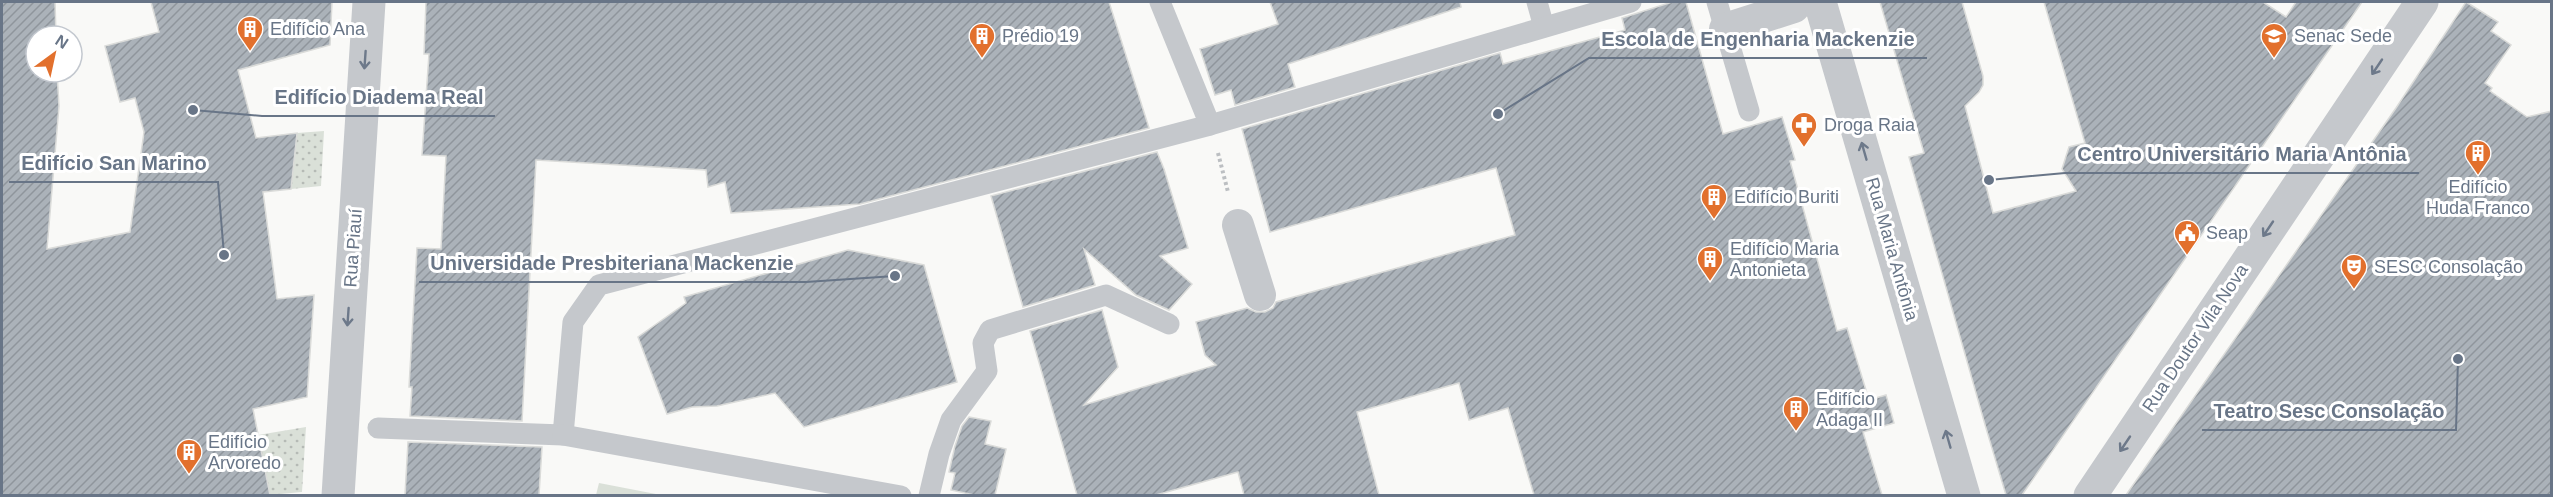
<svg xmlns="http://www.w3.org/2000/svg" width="2553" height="497" viewBox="0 0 2553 497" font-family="Arial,sans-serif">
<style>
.park{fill:url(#park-dots)}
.pitch{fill:#dae0d8}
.building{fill:url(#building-hatch);stroke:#dadbd9;stroke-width:1.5}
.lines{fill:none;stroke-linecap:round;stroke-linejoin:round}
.path{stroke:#bcbfc2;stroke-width:4;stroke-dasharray:3 3;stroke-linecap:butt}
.service{stroke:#c5c8cc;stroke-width:21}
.pedestrian{stroke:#c5c8cc;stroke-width:32}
.minor{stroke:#c5c8cc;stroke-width:33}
.tertiary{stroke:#c5c8cc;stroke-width:33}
.oneway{stroke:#6d798a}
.labels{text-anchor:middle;stroke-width:6;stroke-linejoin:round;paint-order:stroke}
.poi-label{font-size:18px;fill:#687587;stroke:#fff;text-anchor:start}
.street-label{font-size:18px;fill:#687587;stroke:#fff}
.leader{fill:none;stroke:#687587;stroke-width:2}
.callout-dot{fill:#687587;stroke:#fff;stroke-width:2}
.callout-label{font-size:20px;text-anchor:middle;font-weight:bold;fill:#687587;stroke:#fff;stroke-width:6;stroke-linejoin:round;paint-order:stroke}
</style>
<defs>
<pattern id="park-dots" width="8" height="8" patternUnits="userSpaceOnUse" patternTransform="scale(1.5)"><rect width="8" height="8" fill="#dae0d8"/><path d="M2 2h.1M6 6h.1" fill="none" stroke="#b5bab5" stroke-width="1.8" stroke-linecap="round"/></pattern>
<pattern id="building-hatch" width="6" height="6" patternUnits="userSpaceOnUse" patternTransform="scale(1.5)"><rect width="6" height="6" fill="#abb2b9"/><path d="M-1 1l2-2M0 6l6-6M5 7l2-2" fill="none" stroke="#8f959c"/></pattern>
</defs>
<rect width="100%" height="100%" fill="#f9f9f7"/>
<g class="park">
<polygon points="324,131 321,186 291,189 297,133"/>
<polygon points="306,427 302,492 270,495 258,435"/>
</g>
<polygon class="pitch" points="599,483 661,495 596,495"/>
<g class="building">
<polygon points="2,2 55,2 56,36 36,36 36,72 57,72 59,106 47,249 130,232 144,132 135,98 120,102 105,46 159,32 151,2 332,2 330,45 238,70 256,138 297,133 291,189 263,192 277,299 314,295 307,397 253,409 270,495 2,495"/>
<polygon points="426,2 1109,2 1149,128 860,204 731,213 725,182 708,187 706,170 536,160 522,421 410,416 412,387 409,387 417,248 441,249 446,156 422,155 429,54 424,54"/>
<polygon points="1270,2 1460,2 1461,7 1288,64 1295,87 1235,105 1231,90 1215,95 1200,49 1278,24"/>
<polygon points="1672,2 1686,2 1723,134 1782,117 1795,160 1790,161 1837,331 1847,328 1869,400 1886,395 1894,423 1863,432 1882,495 1534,495 1508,408 1469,420 1459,383 1357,412 1379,495 1244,495 1238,472 1156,495 1077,495 1030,331 1102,310 1118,367 1084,405 1216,365 1205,355 1196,322 1247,308 1256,312 1265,312 1273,308 1276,302 1515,235 1496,168 1270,232 1242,129 1500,53 1503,64 1625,30 1622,18"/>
<polygon points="1880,2 1962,2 1983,76 1983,85 1979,92 1965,106 1993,213 2076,191 2062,169 2069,147 2085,143 2044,2 2263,2 2286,17 2296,2 2362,2 2022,495 2006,495 1986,428 1909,157 1924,153"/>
<polygon points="2466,2 2498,22 2491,31 2511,45 2485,83 2492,88 2490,91 2527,117 2552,111 2552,495 2126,495 2396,108"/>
<polygon points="1157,152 1164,169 1188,248 1160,256 1192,284 1169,310 1136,295 1084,249 1095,285 1023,307 991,196"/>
<polygon points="848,250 924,265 957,382 804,427 775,393 717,406 692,407 667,414 638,337 686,303 684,297"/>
<polygon points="969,417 991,421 985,444 1006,449 995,495 974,495 951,490 955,473 949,472 955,446 962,426"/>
<polygon points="408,442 542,447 539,495 405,495"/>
</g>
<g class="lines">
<polyline class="path" points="1218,153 1228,192"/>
<g class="service">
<polyline points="1537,2 1544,27"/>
<polyline points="1717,2 1749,111"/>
<polyline points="1210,125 1631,2"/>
<polyline points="378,428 563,435 573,322 599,285 1210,125 1160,2"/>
<polyline points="563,435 901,496"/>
<polyline points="929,496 939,454 951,420 987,371 983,343 990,330 1106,295 1169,324"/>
</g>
<g class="pedestrian">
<polyline points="1725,29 1794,7"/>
<polyline points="1238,225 1260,295"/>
</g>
<g class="minor">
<polyline points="338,496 369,2"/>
<polyline points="2090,496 2422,2"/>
</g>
<polyline class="tertiary" points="1820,2 1964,496"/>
</g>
<defs><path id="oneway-shaft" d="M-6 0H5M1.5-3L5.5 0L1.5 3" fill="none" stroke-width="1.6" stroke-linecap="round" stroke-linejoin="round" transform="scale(1.5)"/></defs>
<g class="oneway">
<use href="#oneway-shaft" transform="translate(365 60) rotate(94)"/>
<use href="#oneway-shaft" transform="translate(2377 67) rotate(124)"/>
<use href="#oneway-shaft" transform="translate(1864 151) rotate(-106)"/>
<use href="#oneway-shaft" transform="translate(2268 229) rotate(124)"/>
<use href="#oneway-shaft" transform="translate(348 317) rotate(94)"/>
<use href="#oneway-shaft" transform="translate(1948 439) rotate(-106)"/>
<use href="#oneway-shaft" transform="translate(2125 444) rotate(124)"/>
</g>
<defs>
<g id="building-pin" transform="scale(1.35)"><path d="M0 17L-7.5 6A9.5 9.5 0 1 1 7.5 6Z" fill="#e2702d" stroke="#fff"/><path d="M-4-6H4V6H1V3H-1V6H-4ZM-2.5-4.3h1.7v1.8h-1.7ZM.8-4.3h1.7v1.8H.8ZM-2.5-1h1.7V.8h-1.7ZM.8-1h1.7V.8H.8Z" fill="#fff"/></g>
<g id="school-pin" transform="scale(1.35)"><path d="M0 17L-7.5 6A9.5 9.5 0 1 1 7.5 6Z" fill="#e2702d" stroke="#fff"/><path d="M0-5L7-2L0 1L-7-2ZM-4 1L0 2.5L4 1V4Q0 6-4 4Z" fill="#fff"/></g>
<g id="pharmacy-pin" transform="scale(1.35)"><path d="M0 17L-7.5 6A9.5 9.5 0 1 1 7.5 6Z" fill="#e2702d" stroke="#fff"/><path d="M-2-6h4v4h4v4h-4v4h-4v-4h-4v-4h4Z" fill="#fff"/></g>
<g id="civic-pin" transform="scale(1.35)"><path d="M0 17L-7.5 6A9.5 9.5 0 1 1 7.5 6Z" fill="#e2702d" stroke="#fff"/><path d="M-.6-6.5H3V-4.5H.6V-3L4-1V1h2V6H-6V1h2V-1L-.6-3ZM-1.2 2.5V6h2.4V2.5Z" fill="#fff"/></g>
<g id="theatre-pin" transform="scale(1.35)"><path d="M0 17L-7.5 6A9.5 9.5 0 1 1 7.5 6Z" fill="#e2702d" stroke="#fff"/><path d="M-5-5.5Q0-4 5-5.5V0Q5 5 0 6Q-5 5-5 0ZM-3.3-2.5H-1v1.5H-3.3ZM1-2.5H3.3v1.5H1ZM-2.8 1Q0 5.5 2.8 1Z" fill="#fff"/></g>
</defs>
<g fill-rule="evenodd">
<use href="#building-pin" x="250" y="29"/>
<use href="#building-pin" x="982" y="36"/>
<use href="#school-pin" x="2274" y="36"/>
<use href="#pharmacy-pin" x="1804" y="125"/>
<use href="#building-pin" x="2478" y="153"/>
<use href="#building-pin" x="1714" y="197"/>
<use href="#civic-pin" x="2187" y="233"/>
<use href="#building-pin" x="1710" y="259"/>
<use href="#theatre-pin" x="2354" y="267"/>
<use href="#building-pin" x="1796" y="409"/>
<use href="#building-pin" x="189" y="452"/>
</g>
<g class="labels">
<g class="poi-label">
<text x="270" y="35">Edifício Ana</text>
<text x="1002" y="42">Prédio 19</text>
<text x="2294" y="42">Senac Sede</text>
<text x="1824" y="131">Droga Raia</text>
<text x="2478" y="193" text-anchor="middle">Edifício<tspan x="2478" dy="21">Huda Franco</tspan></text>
<text x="1734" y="203">Edifício Buriti</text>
<text x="2206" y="239">Seap</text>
<text x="1730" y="255">Edifício Maria<tspan x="1730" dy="21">Antonieta</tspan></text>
<text x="2374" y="273">SESC Consolação</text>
<text x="1816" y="405">Edifício<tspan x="1816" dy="21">Adaga II</tspan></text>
<text x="208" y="448">Edifício<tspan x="208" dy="21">Arvoredo</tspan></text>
</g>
<g class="street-label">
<text transform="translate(353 248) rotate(-86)" y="6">Rua Piauí</text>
<text transform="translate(1892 249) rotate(74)" y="6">Rua Maria Antônia</text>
<text transform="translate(2195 338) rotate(-56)" y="6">Rua Doutor Vila Nova</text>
</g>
</g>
<path class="leader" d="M1498 114L1589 58H1927M193 110L262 116H495M1989 180L2065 173H2419M224 255L218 182H9M895 276L806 282H419M2458 359L2456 430H2202"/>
<g class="callout-dot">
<circle cx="1498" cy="114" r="6"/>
<circle cx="193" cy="110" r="6"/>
<circle cx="1989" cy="180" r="6"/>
<circle cx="224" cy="255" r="6"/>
<circle cx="895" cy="276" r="6"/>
<circle cx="2458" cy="359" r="6"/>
</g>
<g class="callout-label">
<text x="1758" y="46">Escola de Engenharia Mackenzie</text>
<text x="379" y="104">Edifício Diadema Real</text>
<text x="2242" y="161">Centro Universitário Maria Antônia</text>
<text x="114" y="170">Edifício San Marino</text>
<text x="612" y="270">Universidade Presbiteriana Mackenzie</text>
<text x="2329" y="418">Teatro Sesc Consolação</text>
</g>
<rect width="2553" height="497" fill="none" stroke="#687587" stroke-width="6"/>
<g transform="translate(54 54) rotate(33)"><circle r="28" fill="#ffffff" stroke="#c3c8cf" stroke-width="1.5"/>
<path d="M0-4.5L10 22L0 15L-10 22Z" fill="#e2702d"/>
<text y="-9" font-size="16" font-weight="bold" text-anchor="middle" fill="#687587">N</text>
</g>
</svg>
